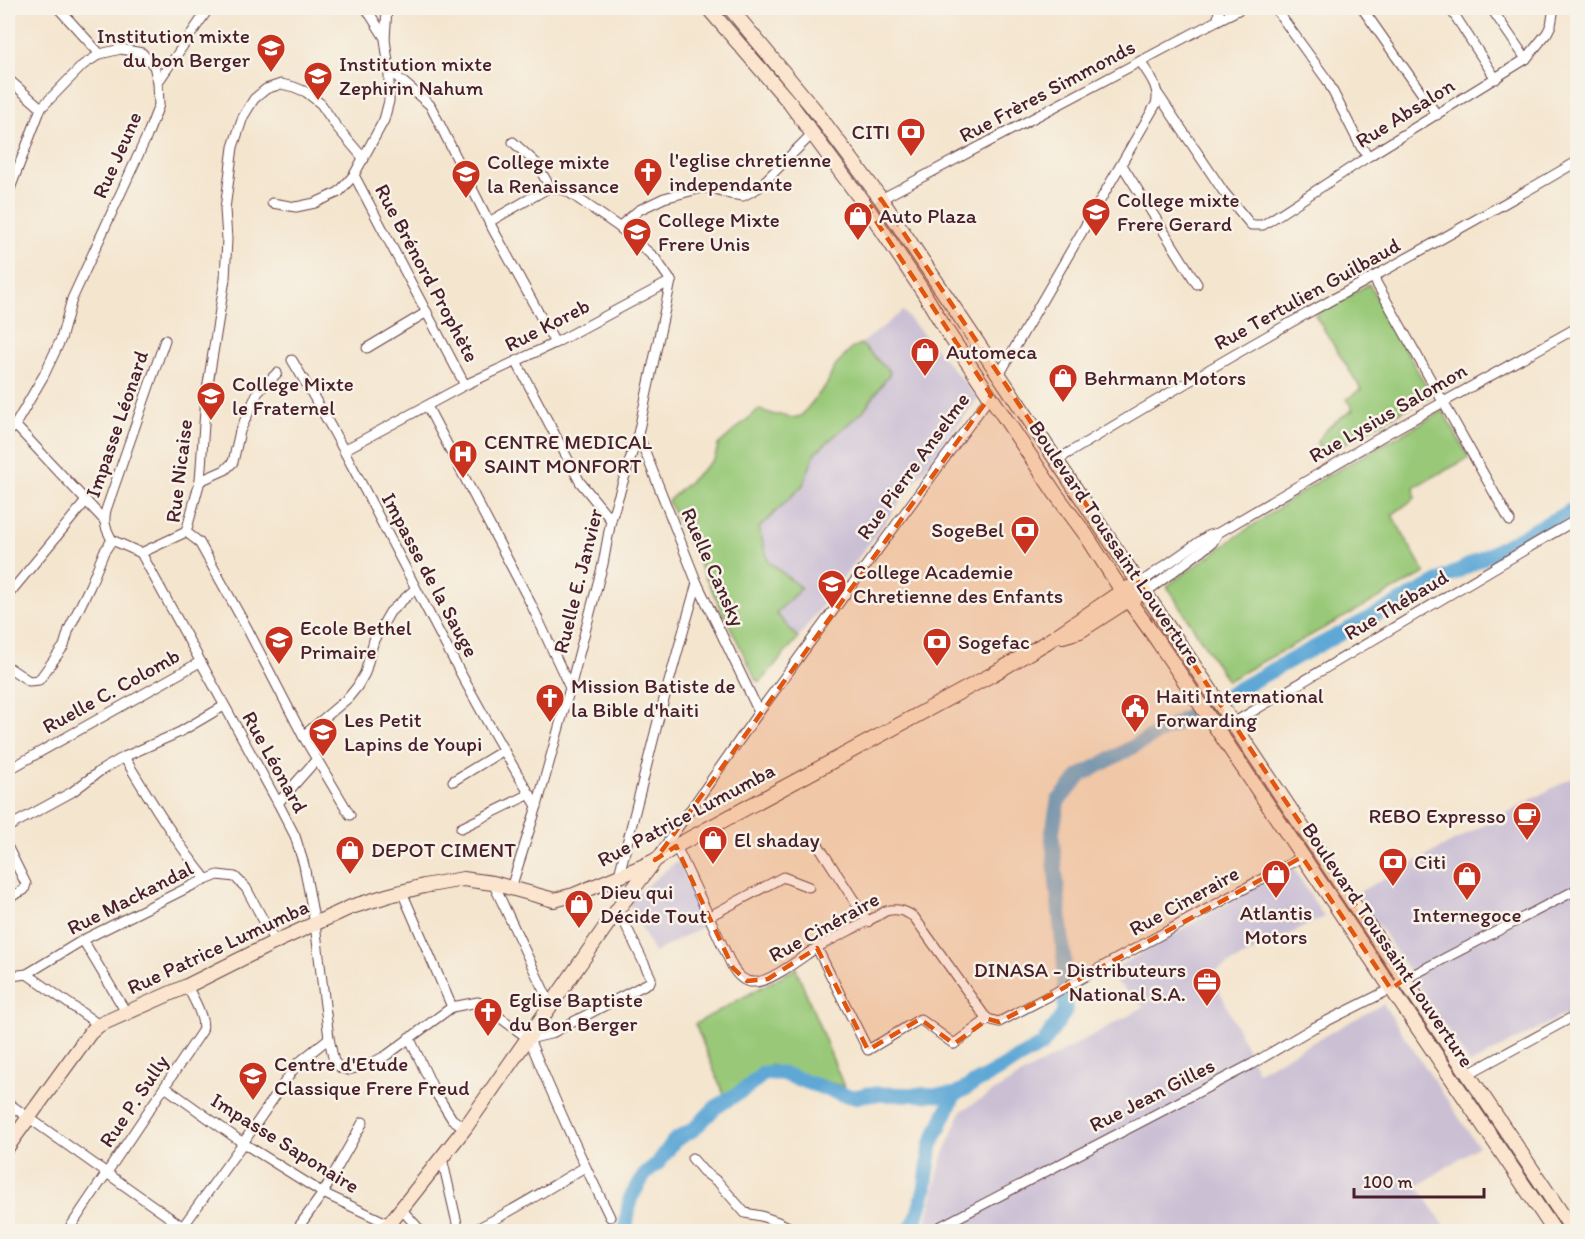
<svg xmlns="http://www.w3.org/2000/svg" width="1585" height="1239" viewBox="0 0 1585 1239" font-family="Itim,sans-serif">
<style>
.industrial{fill:#cbbfd4}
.green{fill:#99c978;stroke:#727452;stroke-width:1.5}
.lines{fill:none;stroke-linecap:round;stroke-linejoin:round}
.river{stroke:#5ea8d6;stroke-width:15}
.street-casing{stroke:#643d43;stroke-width:11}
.secondary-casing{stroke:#643d43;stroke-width:16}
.street{stroke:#fff;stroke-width:9}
.secondary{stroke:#fbe5cf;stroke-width:14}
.marked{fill:#e0560e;fill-opacity:0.2;stroke:#e0560e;stroke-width:4.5;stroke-dasharray:12 8;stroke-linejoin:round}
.labels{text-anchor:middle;stroke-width:5;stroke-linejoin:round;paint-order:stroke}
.poi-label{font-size:21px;fill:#4a1f2b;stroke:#f7f3e8;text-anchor:start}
.street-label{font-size:21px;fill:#4a1f2b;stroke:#f7f3e8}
</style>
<rect width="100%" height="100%" fill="#f7f3e8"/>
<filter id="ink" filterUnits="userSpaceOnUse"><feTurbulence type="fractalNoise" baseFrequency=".0167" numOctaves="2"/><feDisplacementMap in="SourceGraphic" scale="12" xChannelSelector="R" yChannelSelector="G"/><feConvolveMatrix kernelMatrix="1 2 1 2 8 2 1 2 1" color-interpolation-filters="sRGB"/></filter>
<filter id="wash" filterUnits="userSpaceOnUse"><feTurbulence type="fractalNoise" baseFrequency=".008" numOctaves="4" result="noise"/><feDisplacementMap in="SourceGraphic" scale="24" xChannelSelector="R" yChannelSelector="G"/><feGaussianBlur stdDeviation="1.35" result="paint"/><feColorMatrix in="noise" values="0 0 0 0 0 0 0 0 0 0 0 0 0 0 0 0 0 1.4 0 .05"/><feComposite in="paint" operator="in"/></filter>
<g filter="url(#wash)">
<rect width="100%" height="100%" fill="#f4e5ce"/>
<g class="industrial">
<polygon points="903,311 978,398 798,638 776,613 801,588 768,561 758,528 803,485 815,453 863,411 889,375 890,372 861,344"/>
<polygon points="1577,775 1577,1008 1470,1064 1357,893"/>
<polygon points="677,861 709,923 654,953 628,901"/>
<polygon points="1292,866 1324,917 1211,973 1258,1072 1383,1004 1478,1146 1418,1186 1448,1231 924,1232 941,1161 961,1111 1040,1064 1144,1007 1107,973"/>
</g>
<g class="green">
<path d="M1369,284L1431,395L1320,457L1317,442C1326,427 1338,419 1353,410L1347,399L1361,389L1315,315Z"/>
<polygon points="861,344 890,372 889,375 863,411 815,453 803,485 759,528 768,561 801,588 776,613 798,638 760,682 756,680 751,669 668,501 715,458 718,445 759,409 775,415 784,415 792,418 801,416 827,384 834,368 851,349"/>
<polygon points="1443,411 1469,458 1414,487 1415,498 1392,515 1425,573 1227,681 1167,586 1256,523 1320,480"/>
<polygon points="796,968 844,1087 770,1065 724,1095 695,1024"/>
</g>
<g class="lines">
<g class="river">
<polyline points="625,1232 630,1199 645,1174 658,1163 674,1141 694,1129 716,1107 748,1087 764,1073 781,1073 841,1094 855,1097 868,1094 954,1095"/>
<polyline points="907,1232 916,1220 925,1189 931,1145 954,1095 1042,1045 1065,1012 1064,960 1052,835 1058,801 1081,775 1120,754 1293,659 1578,507"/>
</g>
</g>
</g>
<g filter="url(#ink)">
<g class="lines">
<g class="street-casing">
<g id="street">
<polyline points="58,8 100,54"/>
<polyline points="366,8 385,38"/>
<polyline points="387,8 385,39 389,70 389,101 384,120 354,175 465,385"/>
<polyline points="1275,8 1327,80 1361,147 1369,156"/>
<polyline points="1362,8 1437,115"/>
<polyline points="1450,8 1496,79"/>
<polyline points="1491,8 1526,59"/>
<polyline points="1218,20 1242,8"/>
<polyline points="389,70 430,105 489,222 555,343"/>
<polyline points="8,79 41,108"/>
<polyline points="158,82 209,8"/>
<polyline points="1158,94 1223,191 1251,225 1263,225 1369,156 1526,59 1547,33 1551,25 1554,8"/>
<polyline points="513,142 536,163 550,187"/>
<polyline points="1122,165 1197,284"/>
<polyline points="8,194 41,108 83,65 100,54 121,49 142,53 154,66 158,82 159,105 147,136 72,299 61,339 44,375 15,425 8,433"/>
<polyline points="881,199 1218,20 1219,8"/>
<polyline points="272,203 296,207 315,203 339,192 354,175"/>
<polyline points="489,222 550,187 567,191 619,227 655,258 671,281"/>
<polyline points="619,227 639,210 664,198 702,188 713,188 730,194 743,196 758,188 813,133"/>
<polyline points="1373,277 1510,521"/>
<polyline points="367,348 427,312"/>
<path d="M292,360C310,390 328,420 344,451C408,570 466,692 537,806"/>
<polyline points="516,361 580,482 611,520"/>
<path d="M999,375L1156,104C1161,88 1148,74 1140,61"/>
<polyline points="427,406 531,604 570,688"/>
<polyline points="15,425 104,520"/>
<polyline points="638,434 697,583 759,712"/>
<polyline points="344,450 465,385 555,343 671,281"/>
<path d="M1057,460C1140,410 1223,360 1308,313C1398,263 1488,214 1578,161"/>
<polyline points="200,481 225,470 233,462 240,431 258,392 277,373"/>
<polyline points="112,540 141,553 278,803 295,836 304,865 315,924 329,1038 334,1062 341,1068 348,1070 368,1065 387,1055 452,1007"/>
<polyline points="141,553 186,532"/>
<polyline points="1140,583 1209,535 1218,533 1388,433 1578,327"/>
<polyline points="1146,592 1212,543 1218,533"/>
<polyline points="8,595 86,501"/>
<path d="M8,667L29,681L39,680L64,646L69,629L90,586L104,552L112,540C106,529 103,523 106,510L165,340"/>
<polyline points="1233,723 1548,536 1578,519"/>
<polyline points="303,736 348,698 357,687 365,673 374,640 390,612 415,589"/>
<path d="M124,757C150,799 175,841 206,879"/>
<polyline points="8,770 200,662"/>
<polyline points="453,781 504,750"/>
<polyline points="278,803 317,759"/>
<polyline points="350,815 303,736 248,630 199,542 186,532 200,481 206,396 225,279 227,239 225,209 233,147 243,117 254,99 266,89 281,84 294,87 306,92 321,104 336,126 364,159"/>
<polyline points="8,827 72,792 100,771 124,757 180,732 224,706"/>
<polyline points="461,828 530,794"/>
<polyline points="817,843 868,922"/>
<path d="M676,846L733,968C738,976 745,983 755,982C771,982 802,957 816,948C839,935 864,924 886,911C898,908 905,911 914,917L984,1015L988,1019L999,1022L1049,996L1302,857"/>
<polyline points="8,848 26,884 24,890 8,898"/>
<polyline points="660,853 759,712 991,395"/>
<polyline points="619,875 659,717 697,583"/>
<polyline points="608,881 624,902"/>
<polyline points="493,883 551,1006"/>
<polyline points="511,888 537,806 570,688 603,564 611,520 638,434 671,281"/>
<polyline points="402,892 452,1007 478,1002 483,1005 529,1039 550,1034 650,982 651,978 618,909"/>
<polyline points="708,917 783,877 809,887"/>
<polyline points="83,940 127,1014"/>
<polyline points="817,948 868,1050 920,1019 954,1044 988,1019"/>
<polyline points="27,974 99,1025"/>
<polyline points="8,980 11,976 27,974 83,940 193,885 218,875 235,877 246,888 275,942"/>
<polyline points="409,1037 434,1090 452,1119 465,1128"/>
<path d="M529,1039C554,1099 581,1159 610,1217"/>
<polyline points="1468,1074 1578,1014"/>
<polyline points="165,1087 243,1143 323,1193 389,1224"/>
<polyline points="8,1103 190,1232"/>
<polyline points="442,1158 459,1232"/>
<polyline points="692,1158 703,1171 718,1182 745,1213 761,1216 778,1222 800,1232"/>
<polyline points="401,1209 422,1232"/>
<path d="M67,1232L202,1031C206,1019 193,998 187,986"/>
<polyline points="179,1232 243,1143 297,1064 329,1038"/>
<polyline points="295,1232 323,1193 363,1122"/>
<path d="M470,1232C510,1213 547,1189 585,1167"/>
<polyline points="930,1232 1252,1064 1313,1028 1391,989 1405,979 1578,889"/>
</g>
</g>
<g class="secondary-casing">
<g id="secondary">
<polyline points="708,8 789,102 868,209 922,290 946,330 1055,493 1086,535 1122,591 1157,640 1555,1232"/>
<polyline points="730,8 814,109 881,199 1574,1232"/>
<polyline points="1063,636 1080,631 1128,600 1136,597"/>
<polyline points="8,1146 90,1033 99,1025 187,986 275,942 351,907 390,895 424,886 463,879 493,883 554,900 574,895 639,868 654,861 676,846 993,674 1047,642 1122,591 1128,588"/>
<polyline points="383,1232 465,1128 618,909 653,863"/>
</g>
</g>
<use href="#street" class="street"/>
<use href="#secondary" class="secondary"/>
</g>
</g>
<path class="marked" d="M881,199L1405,979L1391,989L1302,857L1049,996L999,1022L988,1019L954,1044L920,1019L868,1050L817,948L768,979L747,981L733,968L676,846L655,860L991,395L868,209Z"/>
<defs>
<g id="school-pin" transform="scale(1.5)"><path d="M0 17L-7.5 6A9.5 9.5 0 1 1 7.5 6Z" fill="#c8321e" stroke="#f7f3e8"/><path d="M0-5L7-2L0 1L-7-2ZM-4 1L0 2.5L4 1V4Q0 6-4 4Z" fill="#fff"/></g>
<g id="bank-pin" transform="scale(1.5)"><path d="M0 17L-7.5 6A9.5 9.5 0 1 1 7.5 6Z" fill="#c8321e" stroke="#f7f3e8"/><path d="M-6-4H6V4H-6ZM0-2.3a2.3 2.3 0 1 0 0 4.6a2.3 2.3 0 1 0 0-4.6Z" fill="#fff"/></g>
<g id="church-pin" transform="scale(1.5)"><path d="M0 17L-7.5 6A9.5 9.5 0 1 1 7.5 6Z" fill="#c8321e" stroke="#f7f3e8"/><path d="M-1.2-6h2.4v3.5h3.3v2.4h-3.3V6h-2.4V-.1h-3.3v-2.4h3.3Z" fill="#fff"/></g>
<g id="shop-pin" transform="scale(1.5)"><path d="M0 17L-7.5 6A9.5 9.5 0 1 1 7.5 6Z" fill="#c8321e" stroke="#f7f3e8"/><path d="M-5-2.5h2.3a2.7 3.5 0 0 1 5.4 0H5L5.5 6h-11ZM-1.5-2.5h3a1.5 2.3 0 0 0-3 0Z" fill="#fff"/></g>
<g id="hospital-pin" transform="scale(1.5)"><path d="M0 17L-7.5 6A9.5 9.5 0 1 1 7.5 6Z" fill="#c8321e" stroke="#f7f3e8"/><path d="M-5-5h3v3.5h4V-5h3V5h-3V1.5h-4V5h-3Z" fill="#fff"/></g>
<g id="civic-pin" transform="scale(1.5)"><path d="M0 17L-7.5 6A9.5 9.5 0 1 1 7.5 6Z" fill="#c8321e" stroke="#f7f3e8"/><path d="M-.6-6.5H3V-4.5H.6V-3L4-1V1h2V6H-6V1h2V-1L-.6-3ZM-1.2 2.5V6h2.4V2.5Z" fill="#fff"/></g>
<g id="cafe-pin" transform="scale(1.5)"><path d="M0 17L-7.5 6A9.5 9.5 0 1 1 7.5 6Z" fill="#c8321e" stroke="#f7f3e8"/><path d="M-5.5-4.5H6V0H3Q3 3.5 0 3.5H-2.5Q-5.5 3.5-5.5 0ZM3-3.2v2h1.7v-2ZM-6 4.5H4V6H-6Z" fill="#fff"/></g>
<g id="office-pin" transform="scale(1.5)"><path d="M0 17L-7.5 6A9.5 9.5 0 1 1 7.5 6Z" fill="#c8321e" stroke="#f7f3e8"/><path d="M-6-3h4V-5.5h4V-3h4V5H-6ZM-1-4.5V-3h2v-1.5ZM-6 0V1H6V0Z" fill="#fff"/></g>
</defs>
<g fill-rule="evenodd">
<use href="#school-pin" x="271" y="48"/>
<use href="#school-pin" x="318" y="76"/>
<use href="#bank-pin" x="911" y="132"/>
<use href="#church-pin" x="648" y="172"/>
<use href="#school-pin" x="466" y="174"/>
<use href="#school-pin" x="1096" y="212"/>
<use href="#shop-pin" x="858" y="216"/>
<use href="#school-pin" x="637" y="232"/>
<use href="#shop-pin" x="925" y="352"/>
<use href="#shop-pin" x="1063" y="378"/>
<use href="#school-pin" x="211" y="396"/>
<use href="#hospital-pin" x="463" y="454"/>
<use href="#bank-pin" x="1025" y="530"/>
<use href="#school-pin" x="832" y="584"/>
<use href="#school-pin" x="279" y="640"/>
<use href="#bank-pin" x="937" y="642"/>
<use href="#church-pin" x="550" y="698"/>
<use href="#civic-pin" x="1135" y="708"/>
<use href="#school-pin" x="323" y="732"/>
<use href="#cafe-pin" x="1527" y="816"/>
<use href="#shop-pin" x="713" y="840"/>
<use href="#shop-pin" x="350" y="850"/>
<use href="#bank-pin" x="1393" y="862"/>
<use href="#shop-pin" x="1276" y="874"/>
<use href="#shop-pin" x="1467" y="876"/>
<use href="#shop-pin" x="579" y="904"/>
<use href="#office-pin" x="1207" y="982"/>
<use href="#church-pin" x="488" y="1012"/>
<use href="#school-pin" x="253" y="1076"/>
</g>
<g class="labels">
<g class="poi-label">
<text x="250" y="43" text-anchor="end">Institution mixte<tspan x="250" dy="24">du bon Berger</tspan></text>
<text x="339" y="71">Institution mixte<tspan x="339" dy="24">Zephirin Nahum</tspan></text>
<text x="890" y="139" text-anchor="end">CITI</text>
<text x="669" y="167">l'eglise chretienne<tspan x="669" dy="24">independante</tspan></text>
<text x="487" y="169">College mixte<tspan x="487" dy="24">la Renaissance</tspan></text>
<text x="1117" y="207">College mixte<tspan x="1117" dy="24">Frere Gerard</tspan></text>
<text x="879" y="223">Auto Plaza</text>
<text x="658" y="227">College Mixte<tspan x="658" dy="24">Frere Unis</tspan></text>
<text x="946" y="359">Automeca</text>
<text x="1084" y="385">Behrmann Motors</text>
<text x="232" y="391">College Mixte<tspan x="232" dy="24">le Fraternel</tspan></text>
<text x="484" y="449">CENTRE MEDICAL<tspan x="484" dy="24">SAINT MONFORT</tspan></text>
<text x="1004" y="537" text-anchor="end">SogeBel</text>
<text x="853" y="579">College Academie<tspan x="853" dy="24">Chretienne des Enfants</tspan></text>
<text x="300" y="635">Ecole Bethel<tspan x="300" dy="24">Primaire</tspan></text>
<text x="958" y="649">Sogefac</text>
<text x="571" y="693">Mission Batiste de<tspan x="571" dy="24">la Bible d'haiti</tspan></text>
<text x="1156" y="703">Haiti International<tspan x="1156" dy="24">Forwarding</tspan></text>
<text x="344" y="727">Les Petit<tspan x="344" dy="24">Lapins de Youpi</tspan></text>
<text x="1506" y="823" text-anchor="end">REBO Expresso</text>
<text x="734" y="847">El shaday</text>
<text x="371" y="857">DEPOT CIMENT</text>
<text x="1414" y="869">Citi</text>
<text x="600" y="899">Dieu qui<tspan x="600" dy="24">Décide Tout</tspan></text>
<text x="1276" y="920" text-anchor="middle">Atlantis<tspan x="1276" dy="24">Motors</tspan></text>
<text x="1467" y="922" text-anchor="middle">Internegoce</text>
<text x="1186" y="977" text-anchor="end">DINASA - Distributeurs<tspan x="1186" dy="24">National S.A.</tspan></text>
<text x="509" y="1007">Eglise Baptiste<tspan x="509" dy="24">du Bon Berger</tspan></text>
<text x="274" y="1071">Centre d'Etude<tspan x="274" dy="24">Classique Frere Freud</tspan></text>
</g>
<g class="street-label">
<text transform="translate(1047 91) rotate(-28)" y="7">Rue Frères Simmonds</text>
<text transform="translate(1405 113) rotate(-32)" y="7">Rue Absalon</text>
<text transform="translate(117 155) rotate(-66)" y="7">Rue Jeune</text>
<text transform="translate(427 273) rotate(62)" y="7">Rue Brénord Prophète</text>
<text transform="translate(1307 294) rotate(-29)" y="7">Rue Tertulien Guilbaud</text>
<text transform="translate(547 325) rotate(-27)" y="7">Rue Koreb</text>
<text transform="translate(1388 413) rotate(-30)" y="7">Rue Lysius Salomon</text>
<text transform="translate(117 424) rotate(-71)" y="7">Impasse Léonard</text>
<text transform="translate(913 466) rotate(-54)" y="7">Rue Pierre Anselme</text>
<text transform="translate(179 471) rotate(-83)" y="7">Rue Nicaise</text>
<text transform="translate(1115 543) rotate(56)" y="7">Boulevard Toussaint Louverture</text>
<text transform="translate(713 567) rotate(66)" y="7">Ruelle Cansky</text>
<text transform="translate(430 575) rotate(62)" y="7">Impasse de la Sauge</text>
<text transform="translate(578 581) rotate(-76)" y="7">Ruelle E. Janvier</text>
<text transform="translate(1396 605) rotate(-31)" y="7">Rue Thébaud</text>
<text transform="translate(111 691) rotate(-29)" y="7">Ruelle C. Colomb</text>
<text transform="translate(275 762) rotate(61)" y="7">Rue Léonard</text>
<text transform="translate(686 815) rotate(-28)" y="7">Rue Patrice Lumumba</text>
<text transform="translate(130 898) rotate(-27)" y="7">Rue Mackandal</text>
<text transform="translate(1184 901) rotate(-29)" y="7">Rue Cineraire</text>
<text transform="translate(824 927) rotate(-29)" y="7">Rue Cinéraire</text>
<text transform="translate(1388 945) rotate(56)" y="7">Boulevard Toussaint Louverture</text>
<text transform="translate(218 947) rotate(-25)" y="7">Rue Patrice Lumumba</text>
<text transform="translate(1152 1095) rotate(-27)" y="7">Rue Jean Gilles</text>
<text transform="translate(134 1101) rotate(-56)" y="7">Rue P. Sully</text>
<text transform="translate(285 1143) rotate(32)" y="7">Impasse Saponaire</text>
</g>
</g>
<rect width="1585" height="1239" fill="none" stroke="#f7f3e8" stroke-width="30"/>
<path d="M1354 1188v9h130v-9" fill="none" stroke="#4a1f2b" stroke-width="3"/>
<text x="1363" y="1188" font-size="18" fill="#4a1f2b" stroke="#f7f3e8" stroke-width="4.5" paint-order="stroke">100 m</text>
</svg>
